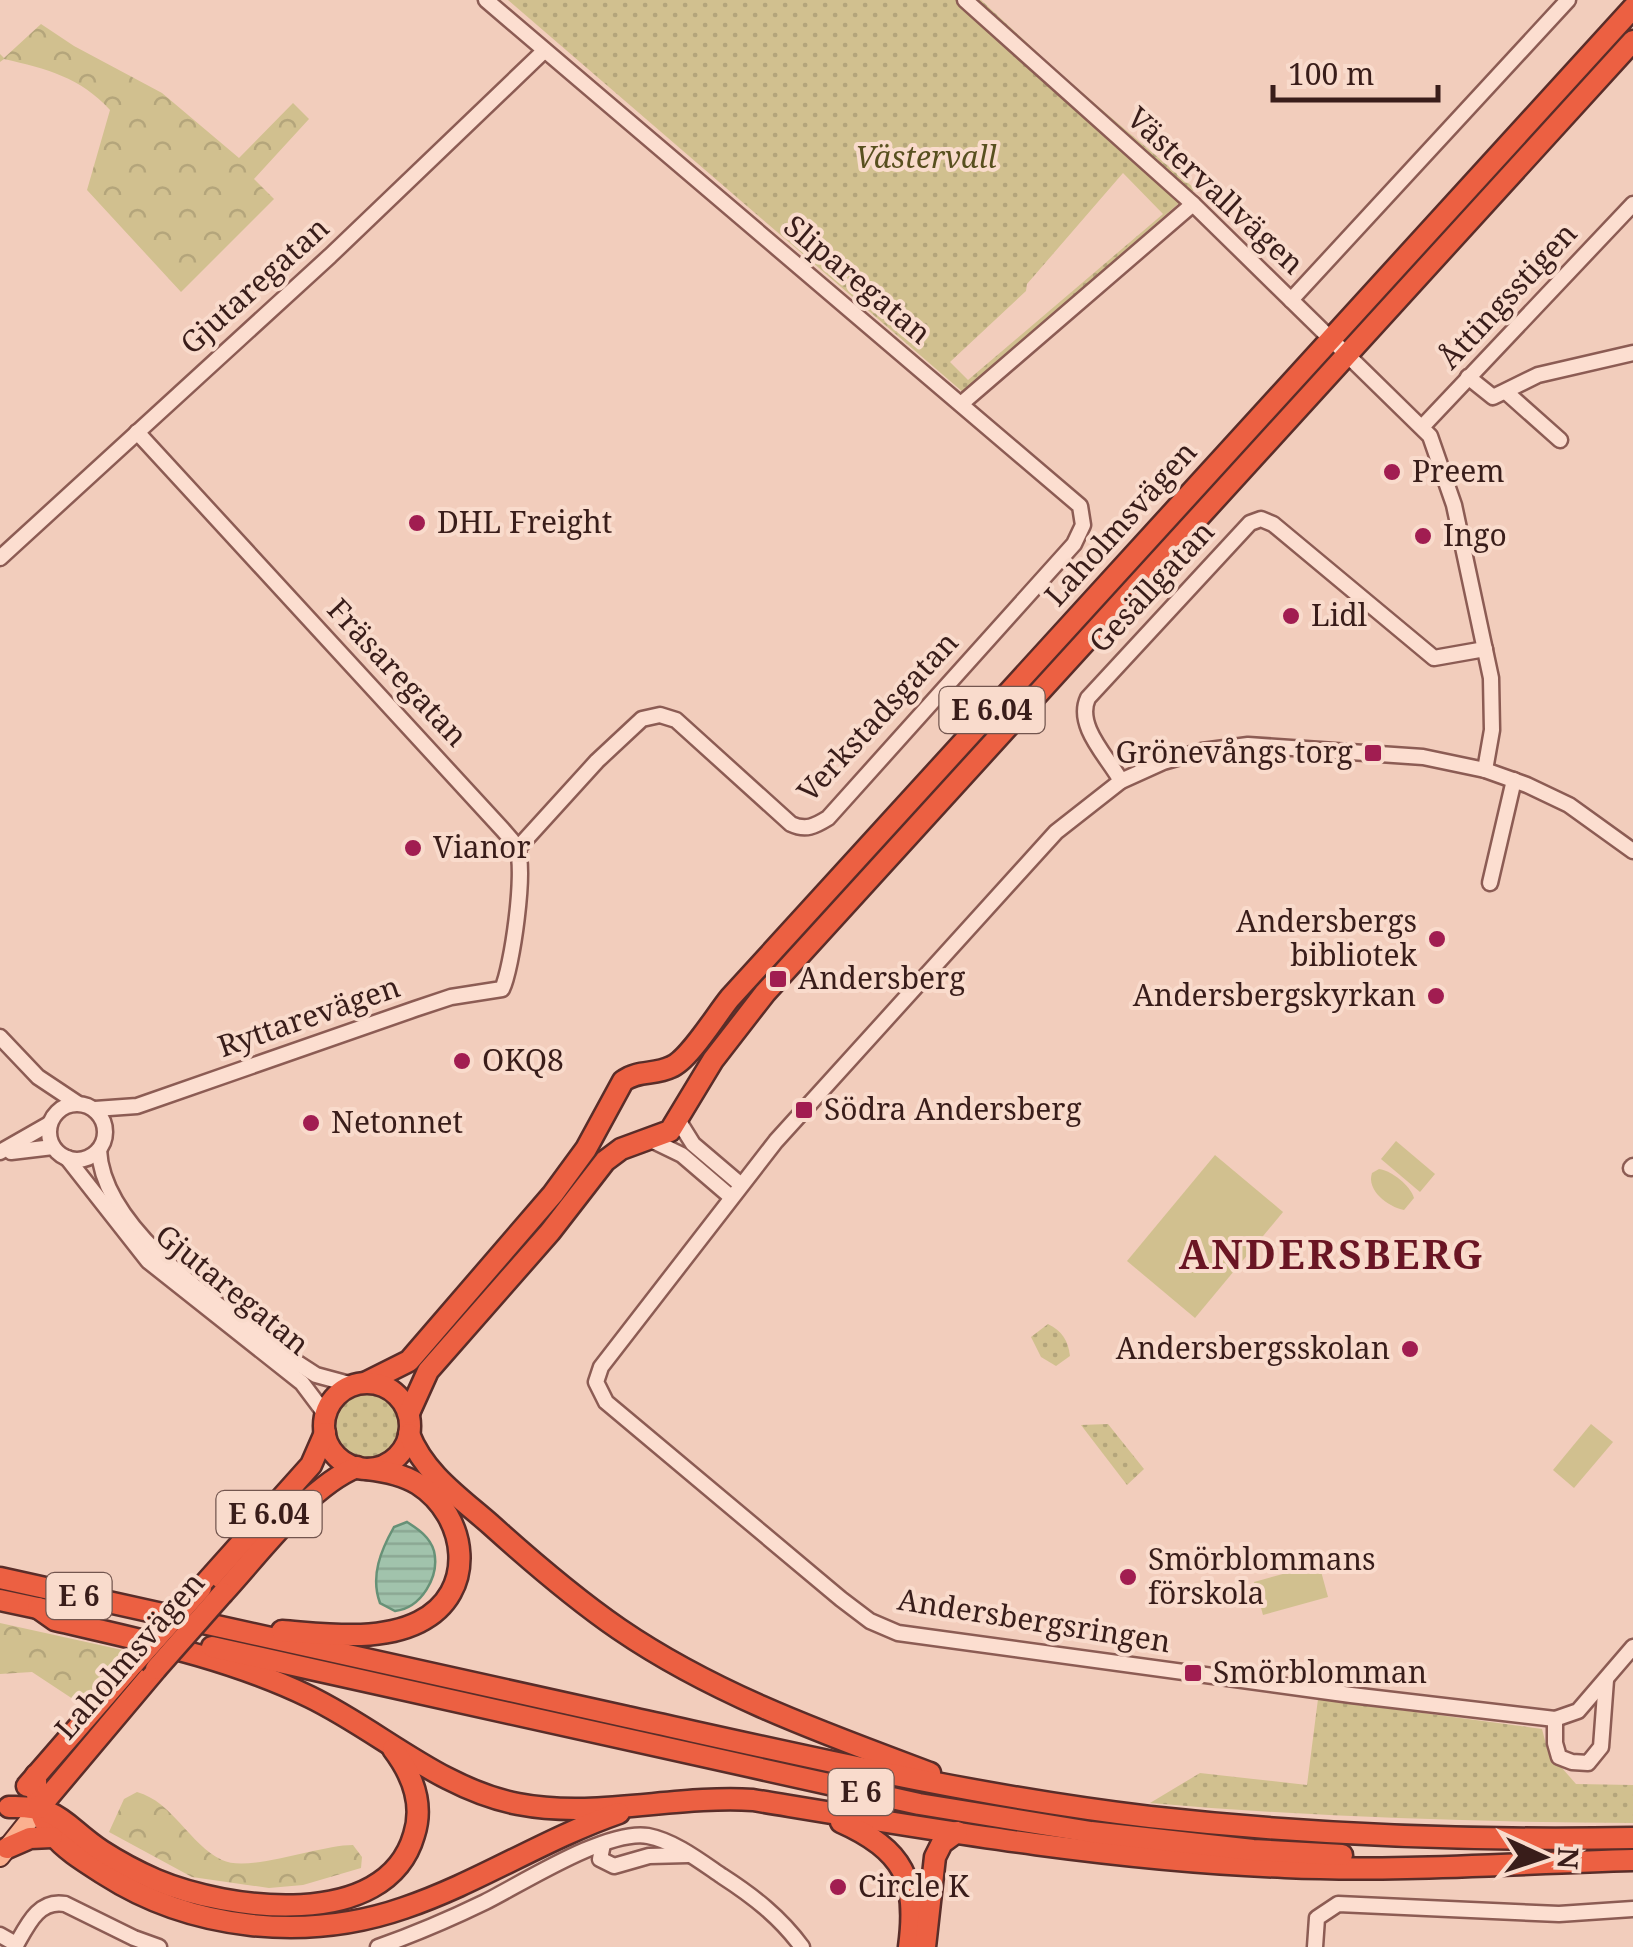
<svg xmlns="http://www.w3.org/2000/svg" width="1633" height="1947" viewBox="0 0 1633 1947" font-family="'Noto Serif',serif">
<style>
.green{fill:url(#green-dots);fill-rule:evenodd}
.forest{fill:url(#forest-crowns)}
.pitch{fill:#d1c08f}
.water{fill:url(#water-rules);stroke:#679177;stroke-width:2.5}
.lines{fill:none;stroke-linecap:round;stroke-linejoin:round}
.minor-casing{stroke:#8c5c54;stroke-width:19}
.major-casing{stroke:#592d29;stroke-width:22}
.highway-casing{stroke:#592d29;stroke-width:25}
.minor{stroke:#fcded0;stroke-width:14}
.major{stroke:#fbb08f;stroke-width:18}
.highway{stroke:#ec6042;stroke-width:20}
.highway-bridge-casing{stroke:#592d29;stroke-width:25;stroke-linecap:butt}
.highway-bridge{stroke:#ec6042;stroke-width:20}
.poi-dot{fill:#a11d51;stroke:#f9dbcc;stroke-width:4}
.labels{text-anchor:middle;stroke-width:8;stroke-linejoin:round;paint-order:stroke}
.shield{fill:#f9dbcc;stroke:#73564f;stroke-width:2.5}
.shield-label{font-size:28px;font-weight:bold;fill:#391d1a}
.park-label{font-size:30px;font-style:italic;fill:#58501f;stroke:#f9dbcc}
.street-label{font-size:30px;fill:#391d1a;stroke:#f9dbcc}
.poi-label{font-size:30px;fill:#391d1a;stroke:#f9dbcc;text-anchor:start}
.district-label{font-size:40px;font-weight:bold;letter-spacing:2.5px;fill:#6a1524;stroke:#f9dbcc}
</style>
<defs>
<pattern id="green-dots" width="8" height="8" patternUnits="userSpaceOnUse" patternTransform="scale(2.5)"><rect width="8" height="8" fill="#d1c08f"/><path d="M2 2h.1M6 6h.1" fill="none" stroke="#b4a57b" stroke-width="1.8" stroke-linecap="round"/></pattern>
<pattern id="forest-crowns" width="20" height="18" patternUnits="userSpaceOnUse" patternTransform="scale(2.5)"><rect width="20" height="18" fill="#d1c08f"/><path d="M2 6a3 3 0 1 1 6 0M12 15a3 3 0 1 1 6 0" fill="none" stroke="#b4a57b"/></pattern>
<pattern id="water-rules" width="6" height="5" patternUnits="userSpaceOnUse" patternTransform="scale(2.5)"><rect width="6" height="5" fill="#a1c3ac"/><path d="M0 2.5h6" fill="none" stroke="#8ba793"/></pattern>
</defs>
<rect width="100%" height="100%" fill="#f2cdbc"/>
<g class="green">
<path d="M508,0H981L1066,79L1195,189L964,393ZM1123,173L1163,214L968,380L950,362L1026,291L1027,284Z"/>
<path d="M1048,1324C1062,1331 1068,1340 1070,1356L1056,1366L1041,1357L1031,1337Z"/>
<circle cx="367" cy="1426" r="31"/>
<polygon points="1108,1424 1144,1469 1127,1485 1081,1425"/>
<path d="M1318,1699L1542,1729L1548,1752L1576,1784L1633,1785V1823C1471,1822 1311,1817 1150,1803L1200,1773L1307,1785Z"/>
</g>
<g class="forest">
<path d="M41,24L74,46L162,93L239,158L293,103L309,119L254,179L274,199L181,292L87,190L110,110C80,77 47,69 4,59L0,62V54L4,58Z"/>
<polygon points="0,1623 127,1651 82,1705 32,1672 0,1674"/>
<path d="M137,1792C173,1802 189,1844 222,1860C249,1873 319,1845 353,1845L362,1857L361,1868L303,1885L269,1888L192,1877L109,1832L124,1799Z"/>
</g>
<g class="pitch">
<polygon points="1396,1141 1435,1174 1420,1192 1381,1159"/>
<polygon points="1215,1155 1283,1212 1195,1318 1127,1261"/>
<path d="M1379,1169C1392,1171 1410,1185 1414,1198L1404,1210C1388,1207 1366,1190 1372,1173Z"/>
<polygon points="1591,1424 1613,1442 1574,1488 1553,1470"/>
<polygon points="1319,1564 1328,1597 1263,1615 1254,1582"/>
</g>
<path class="water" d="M407,1522C418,1529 430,1537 434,1551C440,1577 421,1608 395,1611L380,1603C370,1576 381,1550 394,1527Z"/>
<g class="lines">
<g class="minor-casing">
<g id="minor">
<path d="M486,0L1080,506L1083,525L1074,544L828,818C815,826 806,831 791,824L676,720L660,715L642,719L597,761L517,849"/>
<polyline points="965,0 1193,204 1430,436 1454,505 1491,678 1492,730 1485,770"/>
<polyline points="1291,300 1568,0"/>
<polyline points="1468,377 1493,397 1538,375 1633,353"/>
<polyline points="1506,392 1560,440"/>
<polyline points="961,404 1193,204"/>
<polyline points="1423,426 1633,204"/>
<polyline points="0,558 330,256 544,51"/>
<path d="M1121,781C1108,757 1075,726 1088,698L1250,523L1261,519L1273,524L1434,658L1485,649"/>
<polyline points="1633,851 1569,805 1527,785 1485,770 1423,757 1248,745 1202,751 1163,762 1121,781 1056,832 776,1141 601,1367 596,1382 606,1402 841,1599 870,1621 898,1633 1351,1695 1555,1719 1578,1711 1633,1647"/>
<polyline points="1490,883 1514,780"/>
<polyline points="0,1037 38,1077 77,1103"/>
<circle cx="77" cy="1132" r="28"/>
<path d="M95,1109L137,1106L415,1009L451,997L502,989C512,969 526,869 517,849C515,842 507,835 503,830L137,432"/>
<polyline points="678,1120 693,1144 740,1184"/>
<polyline points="651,1140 682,1155 731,1197"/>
<path d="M99,1150C103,1236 236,1316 299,1364L316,1375L353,1385"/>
<polyline points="0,1152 49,1124"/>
<polyline points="11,1152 53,1147"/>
<polyline points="67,1158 148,1261 302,1383 326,1415"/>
<polyline points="1631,1168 1633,1166"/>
<polyline points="1555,1719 1555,1743 1559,1757 1572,1762 1588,1763 1601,1747 1606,1680"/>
<polyline points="603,1844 600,1859 614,1866 649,1856 688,1855"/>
<polyline points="0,1935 16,1944"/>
<path d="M15,1947C27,1926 38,1899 65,1904L134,1938L159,1947"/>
<path d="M378,1947C415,1934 450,1919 485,1902C523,1883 607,1829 648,1836C674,1841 700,1861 722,1876C753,1896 780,1917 802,1947"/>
<polyline points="1315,1947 1317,1918 1338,1904 1559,1914 1633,1909"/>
</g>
</g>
<g class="major-casing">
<polyline id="major" points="0,1857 39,1808"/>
</g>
<g class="highway-casing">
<g id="highway">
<path d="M367,1382L409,1361L553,1194L586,1149L623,1081C638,1070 655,1075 671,1067C689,1060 716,1015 730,998L1633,8"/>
<circle cx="367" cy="1426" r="43"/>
<polyline points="409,1413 428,1371 550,1232 605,1161 621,1149 670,1131 713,1060 765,993 1633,41"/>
<path d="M409,1434C424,1473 459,1497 490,1524C531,1561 574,1598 619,1629C714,1694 823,1733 930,1773"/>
<path d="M0,1578C209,1625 418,1671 627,1717C800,1755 973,1796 1150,1817C1311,1835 1472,1841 1633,1838"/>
<polyline points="201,1588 311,1465 325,1433"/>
<path d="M223,1593C259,1554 309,1486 357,1467"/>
<polyline points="0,1600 47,1610"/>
<path d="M38,1608L55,1620C141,1640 230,1658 310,1697C380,1731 440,1789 518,1804C595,1819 675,1795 753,1800C929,1829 1106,1860 1285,1867C1401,1872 1517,1863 1633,1860"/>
<path d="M282,1631C325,1634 379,1642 419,1622C478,1593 468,1516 418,1484C402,1474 384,1471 367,1469"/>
<polyline points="212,1647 919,1804 1091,1832 1253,1850 1342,1855"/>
<path d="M36,1775C35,1831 60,1846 104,1874C191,1930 306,1942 404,1908C478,1883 544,1839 619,1813"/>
<polyline points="27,1786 134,1663"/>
<path d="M9,1807C61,1805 64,1826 102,1851C119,1862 138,1872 156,1880C227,1910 386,1932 414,1835C424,1804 412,1774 393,1749"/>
<polyline points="39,1808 156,1669"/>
<path d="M841,1822C904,1850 918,1880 909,1947"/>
<polyline points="7,1848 30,1838 52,1837"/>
<polyline points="925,1947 935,1857 942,1843 957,1832"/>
</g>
</g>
<use href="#minor" class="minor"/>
<use href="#major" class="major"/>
<use href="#highway" class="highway"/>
<g class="highway-bridge-casing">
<g id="highway-bridge">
<polyline points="134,1663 201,1588"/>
<polyline points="156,1669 223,1593"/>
</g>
</g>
<use href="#highway-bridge" class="highway-bridge"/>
</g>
<g class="poi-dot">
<circle cx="1392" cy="472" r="10"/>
<circle cx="417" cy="523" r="10"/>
<circle cx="1423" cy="536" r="10"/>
<circle cx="1291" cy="616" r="10"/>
<rect x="1363" y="743" width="20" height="20" rx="5"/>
<circle cx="413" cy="848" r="10"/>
<circle cx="1437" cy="939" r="10"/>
<rect x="768" y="969" width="20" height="20" rx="5"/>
<circle cx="1436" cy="996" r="10"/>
<circle cx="462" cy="1061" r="10"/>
<rect x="794" y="1100" width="20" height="20" rx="5"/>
<circle cx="311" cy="1123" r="10"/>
<circle cx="1410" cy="1349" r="10"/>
<circle cx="1128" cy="1577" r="10"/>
<rect x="1183" y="1663" width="20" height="20" rx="5"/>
<circle cx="838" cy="1887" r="10"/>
</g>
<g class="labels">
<g class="shield">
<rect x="939.5" y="687" width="105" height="46" rx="8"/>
<rect x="216.5" y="1491" width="105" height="46" rx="8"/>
<rect x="46.5" y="1573" width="65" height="46" rx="8"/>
<rect x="828.5" y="1769" width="65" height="46" rx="8"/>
</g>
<g class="shield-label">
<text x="992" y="720">E 6.04</text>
<text x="269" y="1524">E 6.04</text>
<text x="79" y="1606">E 6</text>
<text x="861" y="1802">E 6</text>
</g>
<g class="park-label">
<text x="926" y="168">Västervall</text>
</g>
<g class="street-label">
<text transform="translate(1215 191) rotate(43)" y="10">Västervallvägen</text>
<text transform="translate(857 280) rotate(40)" y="10">Sliparegatan</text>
<text transform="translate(255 286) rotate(-42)" y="10">Gjutaregatan</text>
<text transform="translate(1508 296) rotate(-47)" y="10">Åttingsstigen</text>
<text transform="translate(1121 524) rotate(-48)" y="10">Laholmsvägen</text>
<text transform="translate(1152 587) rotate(-47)" y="10">Gesällgatan</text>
<text transform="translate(397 673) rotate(47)" y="10">Fräsaregatan</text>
<text transform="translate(878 717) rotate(-47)" y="10">Verkstadsgatan</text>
<text transform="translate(309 1017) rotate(-19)" y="10">Ryttarevägen</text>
<text transform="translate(232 1290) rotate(39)" y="10">Gjutaregatan</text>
<text transform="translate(1034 1621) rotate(9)" y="10">Andersbergsringen</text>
<text transform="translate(130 1656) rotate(-49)" y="10">Laholmsvägen</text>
</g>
<g class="poi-label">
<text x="1412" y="482">Preem</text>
<text x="437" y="533">DHL Freight</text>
<text x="1443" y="546">Ingo</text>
<text x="1311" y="626">Lidl</text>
<text x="1353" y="763" text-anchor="end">Grönevångs torg</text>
<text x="433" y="858">Vianor</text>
<text x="1417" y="932" text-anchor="end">Andersbergs<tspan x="1417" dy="34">bibliotek</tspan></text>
<text x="798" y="989">Andersberg</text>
<text x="1416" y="1006" text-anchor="end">Andersbergskyrkan</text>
<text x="482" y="1071">OKQ8</text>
<text x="824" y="1120">Södra Andersberg</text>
<text x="331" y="1133">Netonnet</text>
<text x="1390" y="1359" text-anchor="end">Andersbergsskolan</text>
<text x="1148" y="1570">Smörblommans<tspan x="1148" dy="34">förskola</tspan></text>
<text x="1213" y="1683">Smörblomman</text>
<text x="858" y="1897">Circle K</text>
</g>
<g class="district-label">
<text x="1332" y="1269">ANDERSBERG</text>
</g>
</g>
<g transform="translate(1543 1857) rotate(93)" stroke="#f9dbcc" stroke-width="8" paint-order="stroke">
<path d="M0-8L18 38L0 25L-18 38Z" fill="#391d1a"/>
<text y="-15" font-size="28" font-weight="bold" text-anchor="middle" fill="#391d1a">N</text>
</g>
<path d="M1273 85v15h165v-15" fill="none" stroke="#391d1a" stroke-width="5"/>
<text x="1288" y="85" font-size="30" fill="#391d1a" stroke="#f9dbcc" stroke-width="8" paint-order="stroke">100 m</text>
</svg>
